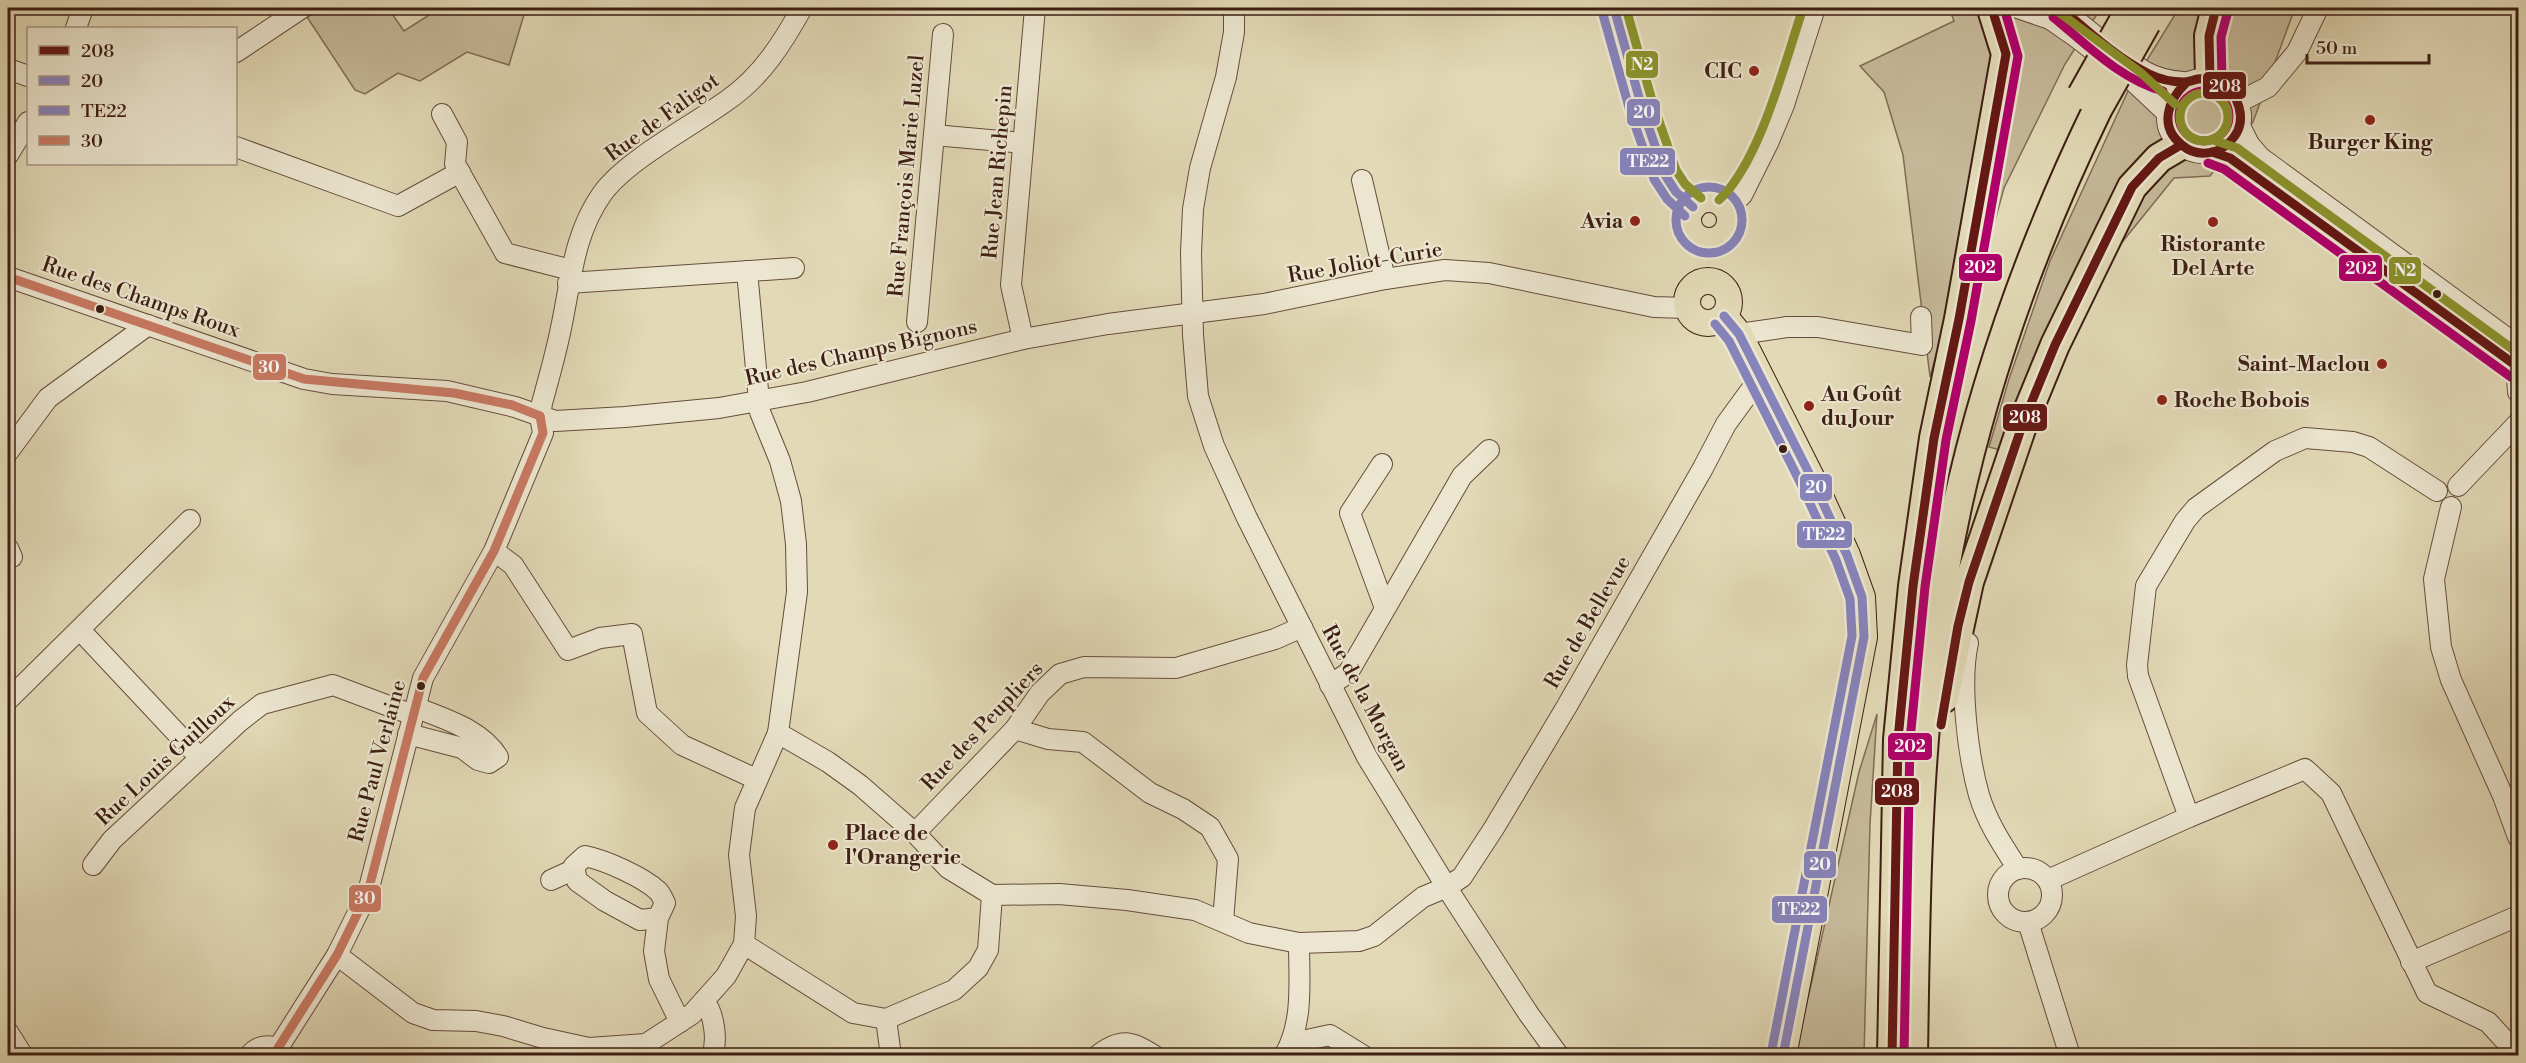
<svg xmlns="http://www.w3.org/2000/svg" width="2526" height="1063" viewBox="0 0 2526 1063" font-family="'Libre Bodoni',serif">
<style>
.green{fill:#c6b99a;stroke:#826c56;stroke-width:1.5}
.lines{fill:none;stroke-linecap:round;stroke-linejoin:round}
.minor-casing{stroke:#664d3c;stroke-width:22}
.major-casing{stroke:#3d1e13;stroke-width:28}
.highway-casing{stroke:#3d1e13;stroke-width:32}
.minor{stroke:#ece6d0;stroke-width:20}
.major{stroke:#e2d9b6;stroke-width:26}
.highway{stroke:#e2d9b6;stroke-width:28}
.highway-bridge-casing{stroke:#3d1e13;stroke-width:32;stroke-linecap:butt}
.highway-bridge{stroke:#e2d9b6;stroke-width:28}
.bus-1-casing{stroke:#ece6d0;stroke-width:14}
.bus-2-casing{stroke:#ece6d0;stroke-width:14}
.bus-3-casing{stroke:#ece6d0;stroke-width:14}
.bus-4-casing{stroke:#ece6d0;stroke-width:14}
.bus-5-casing{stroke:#ece6d0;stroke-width:14}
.bus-6-casing{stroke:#ece6d0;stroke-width:14}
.bus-1{stroke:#641814;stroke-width:9}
.bus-2{stroke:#8784bc;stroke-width:9}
.bus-3{stroke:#8683bb;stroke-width:9}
.bus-4{stroke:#c87962;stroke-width:9}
.bus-5{stroke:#b0006b;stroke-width:9}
.bus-6{stroke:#8b932c;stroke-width:9}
.poi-dot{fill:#8f2418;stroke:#ece6d0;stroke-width:2}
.bus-dot{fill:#3d1e13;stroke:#ece6d0;stroke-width:2}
.labels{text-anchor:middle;stroke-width:4.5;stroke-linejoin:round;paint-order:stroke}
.poi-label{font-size:21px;font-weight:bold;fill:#3d1e13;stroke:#ece6d0;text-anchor:end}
.street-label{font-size:21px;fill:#3d1e13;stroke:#ece6d0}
.line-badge{stroke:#ece6d0;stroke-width:2}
.badge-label{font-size:16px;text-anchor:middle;font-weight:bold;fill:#fff}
</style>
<rect width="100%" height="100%" fill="#e2d9b6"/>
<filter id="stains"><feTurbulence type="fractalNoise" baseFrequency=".00333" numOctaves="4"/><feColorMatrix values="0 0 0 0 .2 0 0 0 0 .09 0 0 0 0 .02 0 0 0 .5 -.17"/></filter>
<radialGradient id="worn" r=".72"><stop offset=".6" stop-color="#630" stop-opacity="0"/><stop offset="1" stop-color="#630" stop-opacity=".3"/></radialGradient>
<g class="green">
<polygon points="323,8 339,8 343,13 352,8 388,8 404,31 440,8 526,8 509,65 467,52 420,81 398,73 365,94 355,90 307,17"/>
<polygon points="1949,8 2101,8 2065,64 2004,188 1977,286 1956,283 1930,377 1903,155 1884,92 1860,66 1954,21"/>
<polygon points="2179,8 2295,8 2253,122 2210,176 2174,178 2115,251 2061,367 2026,457 1989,447 2009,379 2050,261 2128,91"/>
<polygon points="1877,714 1870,824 1864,1055 1795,1056 1859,772"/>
</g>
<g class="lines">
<g class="minor-casing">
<g id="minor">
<polyline points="1234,8 1234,32 1226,77 1200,168 1193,209 1191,253 1193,335 1198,396 1214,446 1247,518 1367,757 1454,899 1528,1013 1559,1056"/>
<polyline points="2018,8 2050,19 2076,37 2133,81 2167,113"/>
<path d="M2061,8C2085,28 2117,55 2144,71C2156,78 2170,81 2183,82C2189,83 2194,79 2201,79C2220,78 2236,90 2240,109C2243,119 2240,130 2233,139C2221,155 2196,158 2181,145C2158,126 2166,99 2186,83"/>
<polyline points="76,28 83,8"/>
<polyline points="236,52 302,8"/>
<polyline points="8,69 28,76"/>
<polyline points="2239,102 2268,87 2297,52 2318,8"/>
<polyline points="442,114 457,142 455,164 505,253 571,270"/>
<polyline points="2240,126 2249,144 2260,157 2518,346"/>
<polyline points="934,135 1023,143"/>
<polyline points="236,147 398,206 460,172"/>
<polyline points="2212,152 2230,158 2518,367"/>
<polyline points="8,155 28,122"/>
<polyline points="1362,180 1385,279"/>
<polyline points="1727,209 1742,195 1768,143 1784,105 1815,8"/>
<polyline points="747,271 760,412 780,461 791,501 796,544 797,592 778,733 828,762 860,785 915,833 948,868 992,895 1059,894 1127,900 1195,910 1249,933 1299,943 1359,941 1374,936 1423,897 1447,887 1462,877 1494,828 1567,706 1703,468 1726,424 1761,376"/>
<polyline points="8,277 304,379 332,384 447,391 515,407 555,421 625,417 719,408 807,392 1023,339 1108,324 1264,304 1385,279 1445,270 1489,273 1654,307 1687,308"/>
<polyline points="568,283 794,268"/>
<polyline points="917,322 943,34"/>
<polyline points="1739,334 1787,327 1818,327 1922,345 1921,317"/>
<polyline points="1023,339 1011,285 1035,8"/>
<polyline points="2518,368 2517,379 2518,392"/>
<polyline points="8,452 48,398 148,325"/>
<polyline points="1382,464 1350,513 1385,608"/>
<polyline points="2458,486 2518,423"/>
<polyline points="2451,507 2434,579 2441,647 2451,680 2503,796 2518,837"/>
<polyline points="8,548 12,557"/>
<polyline points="494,551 513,565 568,650 600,638 632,634 647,713 682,745 756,779"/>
<polyline points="80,630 200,758"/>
<path d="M1968,643C1959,683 1968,756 1979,795C1987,822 2003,846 2018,869"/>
<polyline points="1330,685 1348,673 1462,476 1489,450"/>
<polyline points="8,700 190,520"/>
<polyline points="1015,729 1048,739 1083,742 1150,793 1183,809 1210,827 1228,859 1223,921"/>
<path d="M408,734L462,748L478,760L489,763L498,757C481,729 444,719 415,707"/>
<polyline points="2189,817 2305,769 2331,793 2427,993 2488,1022 2510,1046 2514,1056"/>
<polyline points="915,833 1015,729 1040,693 1060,674 1084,667 1176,668 1275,639 1302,627"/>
<polyline points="93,865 112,840 240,721 262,704 333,685 413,715"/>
<circle cx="2025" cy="895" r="27"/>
<polyline points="551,880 573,870"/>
<polyline points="2048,880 2189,817 2138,676 2137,665 2146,586 2185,521 2196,508 2275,451 2305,438 2353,442 2369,447 2437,491"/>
<path d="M658,918L665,903C663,899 661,894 658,891C643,877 605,860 585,856L574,866L577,881L605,901L640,920L658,918L654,951L659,979L680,1022"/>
<polyline points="2028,922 2070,1056"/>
<polyline points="744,944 853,1013 886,1019 954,990 978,968 988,950 992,895"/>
<polyline points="337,955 413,1013 433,1020 476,1021 503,1026 543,1038 589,1048 646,1044 692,1014 726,976 744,944 746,916 739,855 745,808 778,733"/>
<polyline points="2411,962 2518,916"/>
<path d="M704,1001C714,1013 718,1040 712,1056"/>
<polyline points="886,1019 891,1056"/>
<polyline points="8,1032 23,1056"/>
<polyline points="1294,1038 1302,1041 1330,1035 1364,1056"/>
<path d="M278,1048L337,955L368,892L423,678L494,551L543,433L540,416L542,403C549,378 556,353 561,328C571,282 573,235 602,194C626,160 694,125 729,99C762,76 783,42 802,8"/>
<path d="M249,1056C259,1043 275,1043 285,1056"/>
<path d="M1097,1056C1121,1037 1131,1041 1155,1056"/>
<path d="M1284,1056C1304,1023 1299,980 1299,943"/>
</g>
</g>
<g class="major-casing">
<g id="major">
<polyline points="1614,8 1642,108 1665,175 1676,192 1693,207"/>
<circle cx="1709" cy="220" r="21"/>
<circle cx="1708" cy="302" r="21"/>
<polyline points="1724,316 1739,334 1810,475 1847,555 1862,597 1864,637 1783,1056"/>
</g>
</g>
<g class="highway-casing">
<g id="highway">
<polyline points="2210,79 2209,36 2216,8"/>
<polyline points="1944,698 1969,582 2023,423 2055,345 2132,187 2159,158 2181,145"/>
<polyline points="1892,1056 1898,739 1913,586 1934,438 1959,319 2006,54 1992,9"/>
<path d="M1913,1056C1915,928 1916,801 1930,675C1950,477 2011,288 2097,110"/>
</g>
</g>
<use href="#minor" class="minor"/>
<use href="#major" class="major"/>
<use href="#highway" class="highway"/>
<g class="highway-bridge-casing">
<g id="highway-bridge">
<polyline points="2082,95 2131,8"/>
<polyline points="2097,110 2146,23"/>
</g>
</g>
<use href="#highway-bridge" class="highway-bridge"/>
<g class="bus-1-casing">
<g id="bus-1">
<path d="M2061,8C2088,31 2117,58 2149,74C2159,79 2173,82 2184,82C2189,82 2193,80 2198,79C2217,76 2234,89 2239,107C2242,118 2241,128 2234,137C2222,154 2198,159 2182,145C2159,127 2167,101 2186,83"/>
<polyline points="2210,79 2209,36 2216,8"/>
<polyline points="2212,152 2230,158 2518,367"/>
<polyline points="1941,725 1958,626 1969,582 2023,423 2055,345 2132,187 2159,158 2181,145"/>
<polyline points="1892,1056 1898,739 1913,586 1934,438 1959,319 2006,54 1992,9"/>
</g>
</g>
<g class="bus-2-casing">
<g id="bus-2">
<polyline points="1614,8 1642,108 1665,175 1676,192 1693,207"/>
<polyline points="1724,316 1739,334 1810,475 1847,555 1862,597 1864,637 1783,1056"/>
</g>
</g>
<g class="bus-3-casing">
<g id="bus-3">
<polyline points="1602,11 1630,111 1654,179 1667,199 1685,216"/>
<circle cx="1709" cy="220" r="33"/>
<polyline points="1715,324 1729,341 1799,480 1836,560 1850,599 1852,636 1771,1054"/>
</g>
</g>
<g class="bus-4-casing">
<g id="bus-4">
<polyline points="8,277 304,379 454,393 512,405 540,416"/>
<polyline points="278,1048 337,955 368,892 423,678 494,551 543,433 540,416"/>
</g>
</g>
<g class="bus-5-casing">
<g id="bus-5">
<path d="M2053,17C2086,44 2121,80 2163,91"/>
<polyline points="2222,79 2221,37 2228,11"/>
<circle cx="2204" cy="116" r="25"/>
<polyline points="2208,163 2224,169 2511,377"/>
<polyline points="1904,1056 1910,740 1925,587 1946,440 1971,321 2018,56 2004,8"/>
</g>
</g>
<g class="bus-6-casing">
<g id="bus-6">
<polyline points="1626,8 1653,104 1676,170 1685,184 1701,198"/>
<polyline points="2053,8 2140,72 2175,104"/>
<circle cx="2204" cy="117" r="24"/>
<polyline points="2216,141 2237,148 2518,353"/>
<path d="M1719,200C1760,162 1785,62 1803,8"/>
</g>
</g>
<use href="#bus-1" class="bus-1"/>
<use href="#bus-2" class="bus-2"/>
<use href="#bus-3" class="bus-3"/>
<use href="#bus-4" class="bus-4"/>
<use href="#bus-5" class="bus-5"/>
<use href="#bus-6" class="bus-6"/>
</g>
<g class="poi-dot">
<circle cx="1754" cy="71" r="6"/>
<circle cx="2370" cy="120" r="6"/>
<circle cx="1635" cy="221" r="6"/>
<circle cx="2213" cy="222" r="6"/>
<circle cx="2382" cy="364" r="6"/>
<circle cx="2162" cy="400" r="6"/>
<circle cx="1809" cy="406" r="6"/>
<circle cx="833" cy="845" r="6"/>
</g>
<g class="bus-dot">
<circle cx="2437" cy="294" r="5"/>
<circle cx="100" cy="309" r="5"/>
<circle cx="1783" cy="449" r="5"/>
<circle cx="421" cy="686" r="5"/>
</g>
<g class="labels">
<g class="poi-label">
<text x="1742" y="78">CIC</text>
<text x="2370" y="149" text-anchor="middle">Burger King</text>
<text x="1623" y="228">Avia</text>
<text x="2213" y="251" text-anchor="middle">Ristorante<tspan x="2213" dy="24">Del Arte</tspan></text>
<text x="2370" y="371">Saint-Maclou</text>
<text x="1821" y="401" text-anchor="start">Au Goût<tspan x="1821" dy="24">du Jour</tspan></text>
<text x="2174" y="407" text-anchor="start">Roche Bobois</text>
<text x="845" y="840" text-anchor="start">Place de<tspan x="845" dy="24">l'Orangerie</tspan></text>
</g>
<g class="street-label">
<text transform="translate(662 117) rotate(-36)" y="7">Rue de Faligot</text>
<text transform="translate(997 172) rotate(-85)" y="7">Rue Jean Richepin</text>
<text transform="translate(906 176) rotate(-85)" y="7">Rue François Marie Luzel</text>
<text transform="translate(1365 262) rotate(-10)" y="7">Rue Joliot-Curie</text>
<text transform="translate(141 297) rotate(19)" y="7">Rue des Champs Roux</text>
<text transform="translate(861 352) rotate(-13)" y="7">Rue des Champs Bignons</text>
<text transform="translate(1587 622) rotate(-60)" y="7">Rue de Bellevue</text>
<text transform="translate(1366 698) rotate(62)" y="7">Rue de la Morgan</text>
<text transform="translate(982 726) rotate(-47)" y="7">Rue des Peupliers</text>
<text transform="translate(165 760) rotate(-43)" y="7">Rue Louis Guilloux</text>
<text transform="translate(377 761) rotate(-75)" y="7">Rue Paul Verlaine</text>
</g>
</g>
<g class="line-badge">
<rect x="1625" y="50" width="34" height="29" rx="6" fill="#8b932c"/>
<rect x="2202" y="71" width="45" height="29" rx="6" fill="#641814"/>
<rect x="1626" y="98" width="35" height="29" rx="6" fill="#8784bc"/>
<rect x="1619" y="147" width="57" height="29" rx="6" fill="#8683bb"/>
<rect x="1958" y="253" width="45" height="29" rx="6" fill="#b0006b"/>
<rect x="2338" y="254" width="45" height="28" rx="6" fill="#b0006b"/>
<rect x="2388" y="256" width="34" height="29" rx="6" fill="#8b932c"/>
<rect x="252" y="353" width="35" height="28" rx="6" fill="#c87962"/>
<rect x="2002" y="403" width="46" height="29" rx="6" fill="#641814"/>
<rect x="1799" y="473" width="34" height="29" rx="6" fill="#8784bc"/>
<rect x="1796" y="520" width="57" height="29" rx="6" fill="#8683bb"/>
<rect x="1887" y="732" width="46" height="29" rx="6" fill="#b0006b"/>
<rect x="1874" y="777" width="46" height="29" rx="6" fill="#641814"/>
<rect x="1803" y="850" width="34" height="29" rx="6" fill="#8784bc"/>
<rect x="348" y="884" width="34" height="29" rx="6" fill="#c87962"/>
<rect x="1771" y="895" width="57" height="29" rx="6" fill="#8683bb"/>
</g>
<g class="badge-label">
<text x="1642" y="70">N2</text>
<text x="2225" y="92">208</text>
<text x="1644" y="118">20</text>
<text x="1648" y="167">TE22</text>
<text x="1980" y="273">202</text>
<text x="2361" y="274">202</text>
<text x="2405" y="276">N2</text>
<text x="269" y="373">30</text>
<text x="2025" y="423">208</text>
<text x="1816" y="493">20</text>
<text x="1824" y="540">TE22</text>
<text x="1910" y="752">202</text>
<text x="1897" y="797">208</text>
<text x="1820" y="870">20</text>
<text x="365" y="904">30</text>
<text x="1799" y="915">TE22</text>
</g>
<rect width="2526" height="1063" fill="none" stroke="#e2d9b6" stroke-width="30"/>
<rect x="9" y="9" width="2508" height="1045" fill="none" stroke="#3d1e13" stroke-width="3"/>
<rect x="15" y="15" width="2496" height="1033" fill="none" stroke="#3d1e13" stroke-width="1.5"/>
<rect x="27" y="27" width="210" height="138" fill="#ece6d0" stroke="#a69684" stroke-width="1.5"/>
<rect x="39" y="46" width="30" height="9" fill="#641814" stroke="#a69684" stroke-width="1.5"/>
<text x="81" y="57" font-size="18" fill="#3d1e13">208</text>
<rect x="39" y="76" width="30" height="9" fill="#8784bc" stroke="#a69684" stroke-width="1.5"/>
<text x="81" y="87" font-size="18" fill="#3d1e13">20</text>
<rect x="39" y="106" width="30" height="9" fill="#8683bb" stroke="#a69684" stroke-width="1.5"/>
<text x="81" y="117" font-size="18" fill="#3d1e13">TE22</text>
<rect x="39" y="136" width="30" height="9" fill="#c87962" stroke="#a69684" stroke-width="1.5"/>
<text x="81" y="147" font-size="18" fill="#3d1e13">30</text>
<path d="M2307 54v9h122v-9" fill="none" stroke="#3d1e13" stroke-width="3"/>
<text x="2316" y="54" font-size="18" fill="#3d1e13" stroke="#ece6d0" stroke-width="4.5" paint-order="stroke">50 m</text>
<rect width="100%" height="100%" filter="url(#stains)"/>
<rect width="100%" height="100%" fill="url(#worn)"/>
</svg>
